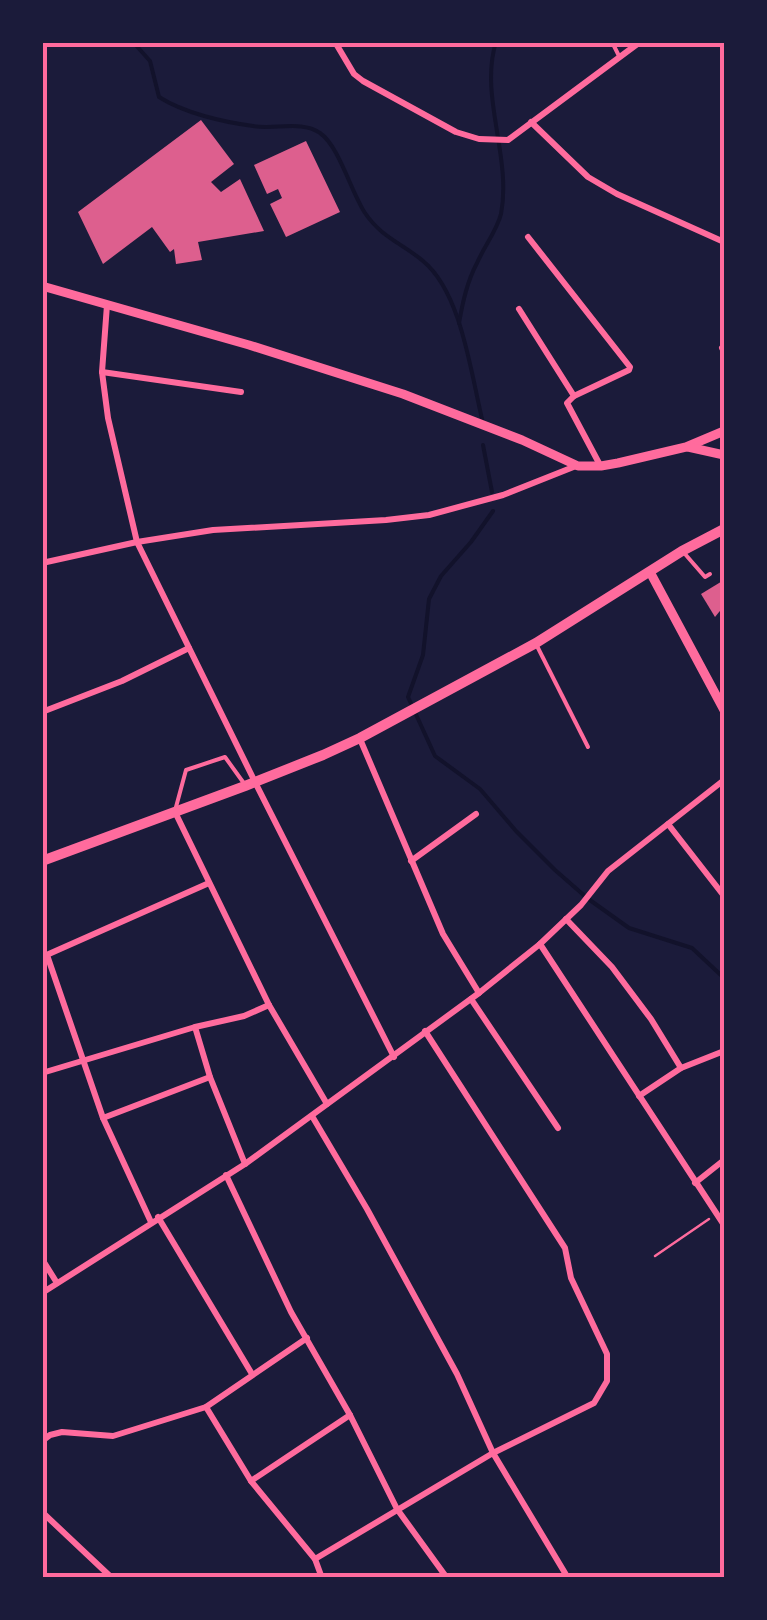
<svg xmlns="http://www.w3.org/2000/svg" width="767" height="1620" viewBox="0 0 767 1620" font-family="'Playfair Display',serif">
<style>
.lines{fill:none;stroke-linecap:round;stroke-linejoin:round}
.stream{stroke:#12122b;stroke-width:4}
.building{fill:#dd5f8e}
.path{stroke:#ff6b9d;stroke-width:2.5}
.service{stroke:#ff6b9d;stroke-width:4}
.minor{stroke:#ff6b9d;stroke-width:6}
.tertiary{stroke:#ff6b9d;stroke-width:9}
.primary{stroke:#ff6b9d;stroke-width:10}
.neatline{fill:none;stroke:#ff6b9d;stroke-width:4}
</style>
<rect width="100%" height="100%" fill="#1b1b3a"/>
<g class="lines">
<g class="stream">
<path d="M133,42L150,61L159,97C184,113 223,122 253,126C274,130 302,120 320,133C339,146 351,192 365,213C382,238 402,243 423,261C462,293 471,375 483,423"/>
<path d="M459,323C463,301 467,282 477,263C484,247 497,230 501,214C512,157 479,96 496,42"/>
<polyline points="483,445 492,492"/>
<polyline points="493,511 471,542 441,576 429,599 423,655 408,697 435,756 480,789 516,831 555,870 587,898 629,928 692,948 724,978"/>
</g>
</g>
<g class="building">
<polygon points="201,120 234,164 211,182 221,192 240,179 264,231 198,242 202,260 176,264 174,249 170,252 152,227 103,264 78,212"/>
<polygon points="306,141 340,212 286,237 270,204 282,198 278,189 267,194 254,165"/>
<polygon points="724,580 724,606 715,617 701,594"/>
</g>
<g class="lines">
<polyline class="path" points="655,1256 709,1219"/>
<g class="service">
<polyline points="612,42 619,56"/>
<polyline points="685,554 705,577 710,574"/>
<polyline points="536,644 588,747"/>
<polyline points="176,807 186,770 225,757 243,782"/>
</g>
<g class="minor">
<polyline points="335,42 354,74 363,81 456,132 479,139 508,140 640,42"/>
<polyline points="531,122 588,177 617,194 724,242"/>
<polyline points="528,237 630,367 629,370 574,396 567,403 600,465"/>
<polyline points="107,305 102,372 108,418 137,542 255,782 394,1057"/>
<polyline points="519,309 574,396"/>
<polyline points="722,348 724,352"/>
<polyline points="102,372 241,392"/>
<polyline points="42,563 137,542 213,530 386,520 429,515 503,495 576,466"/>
<polyline points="42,712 122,681 189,648"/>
<polyline points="360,739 443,934 479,993"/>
<polyline points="175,812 269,1005 327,1104"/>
<polyline points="668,824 724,896"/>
<polyline points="411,861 476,814"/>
<polyline points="566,919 612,967 651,1019 681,1068"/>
<polyline points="540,944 724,1225"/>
<polyline points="47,955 103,1118 151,1222"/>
<polyline points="42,957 209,883"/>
<polyline points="471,999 558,1128"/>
<polyline points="195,1027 210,1077 245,1164"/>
<polyline points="42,1073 195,1027 244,1016 269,1005"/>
<polyline points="639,1096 681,1068 724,1051"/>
<polyline points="312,1116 367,1209 457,1374 493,1453 568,1578"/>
<polyline points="103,1118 210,1077"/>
<polyline points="226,1175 291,1312 350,1415 397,1509 447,1578"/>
<polyline points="695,1183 724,1160"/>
<polyline points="158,1217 252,1374"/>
<polyline points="42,1259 57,1283"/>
<polyline points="42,1293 245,1164 479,993 540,944 581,905 608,871 724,780"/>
<polyline points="206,1407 251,1481 315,1559 322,1578"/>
<polyline points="42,1441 50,1435 62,1432 113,1436 206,1407 307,1338"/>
<polyline points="251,1481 350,1415"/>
<polyline points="42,1512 112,1578"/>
<polyline points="315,1559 493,1453 594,1403 607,1381 607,1354 571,1278 565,1248 425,1031"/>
</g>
<g class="tertiary">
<polyline points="42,286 249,345 403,394 522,440 578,466 601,466 618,463 686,447 724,431"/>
<polyline points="688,447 724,455"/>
<polyline points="650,572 724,710"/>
</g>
<polyline class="primary" points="42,861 245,786 323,755 360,738 536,643 682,551 724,529"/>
</g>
<rect width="767" height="1620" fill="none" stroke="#1b1b3a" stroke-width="90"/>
<rect x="45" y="45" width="677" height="1530" class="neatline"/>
</svg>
